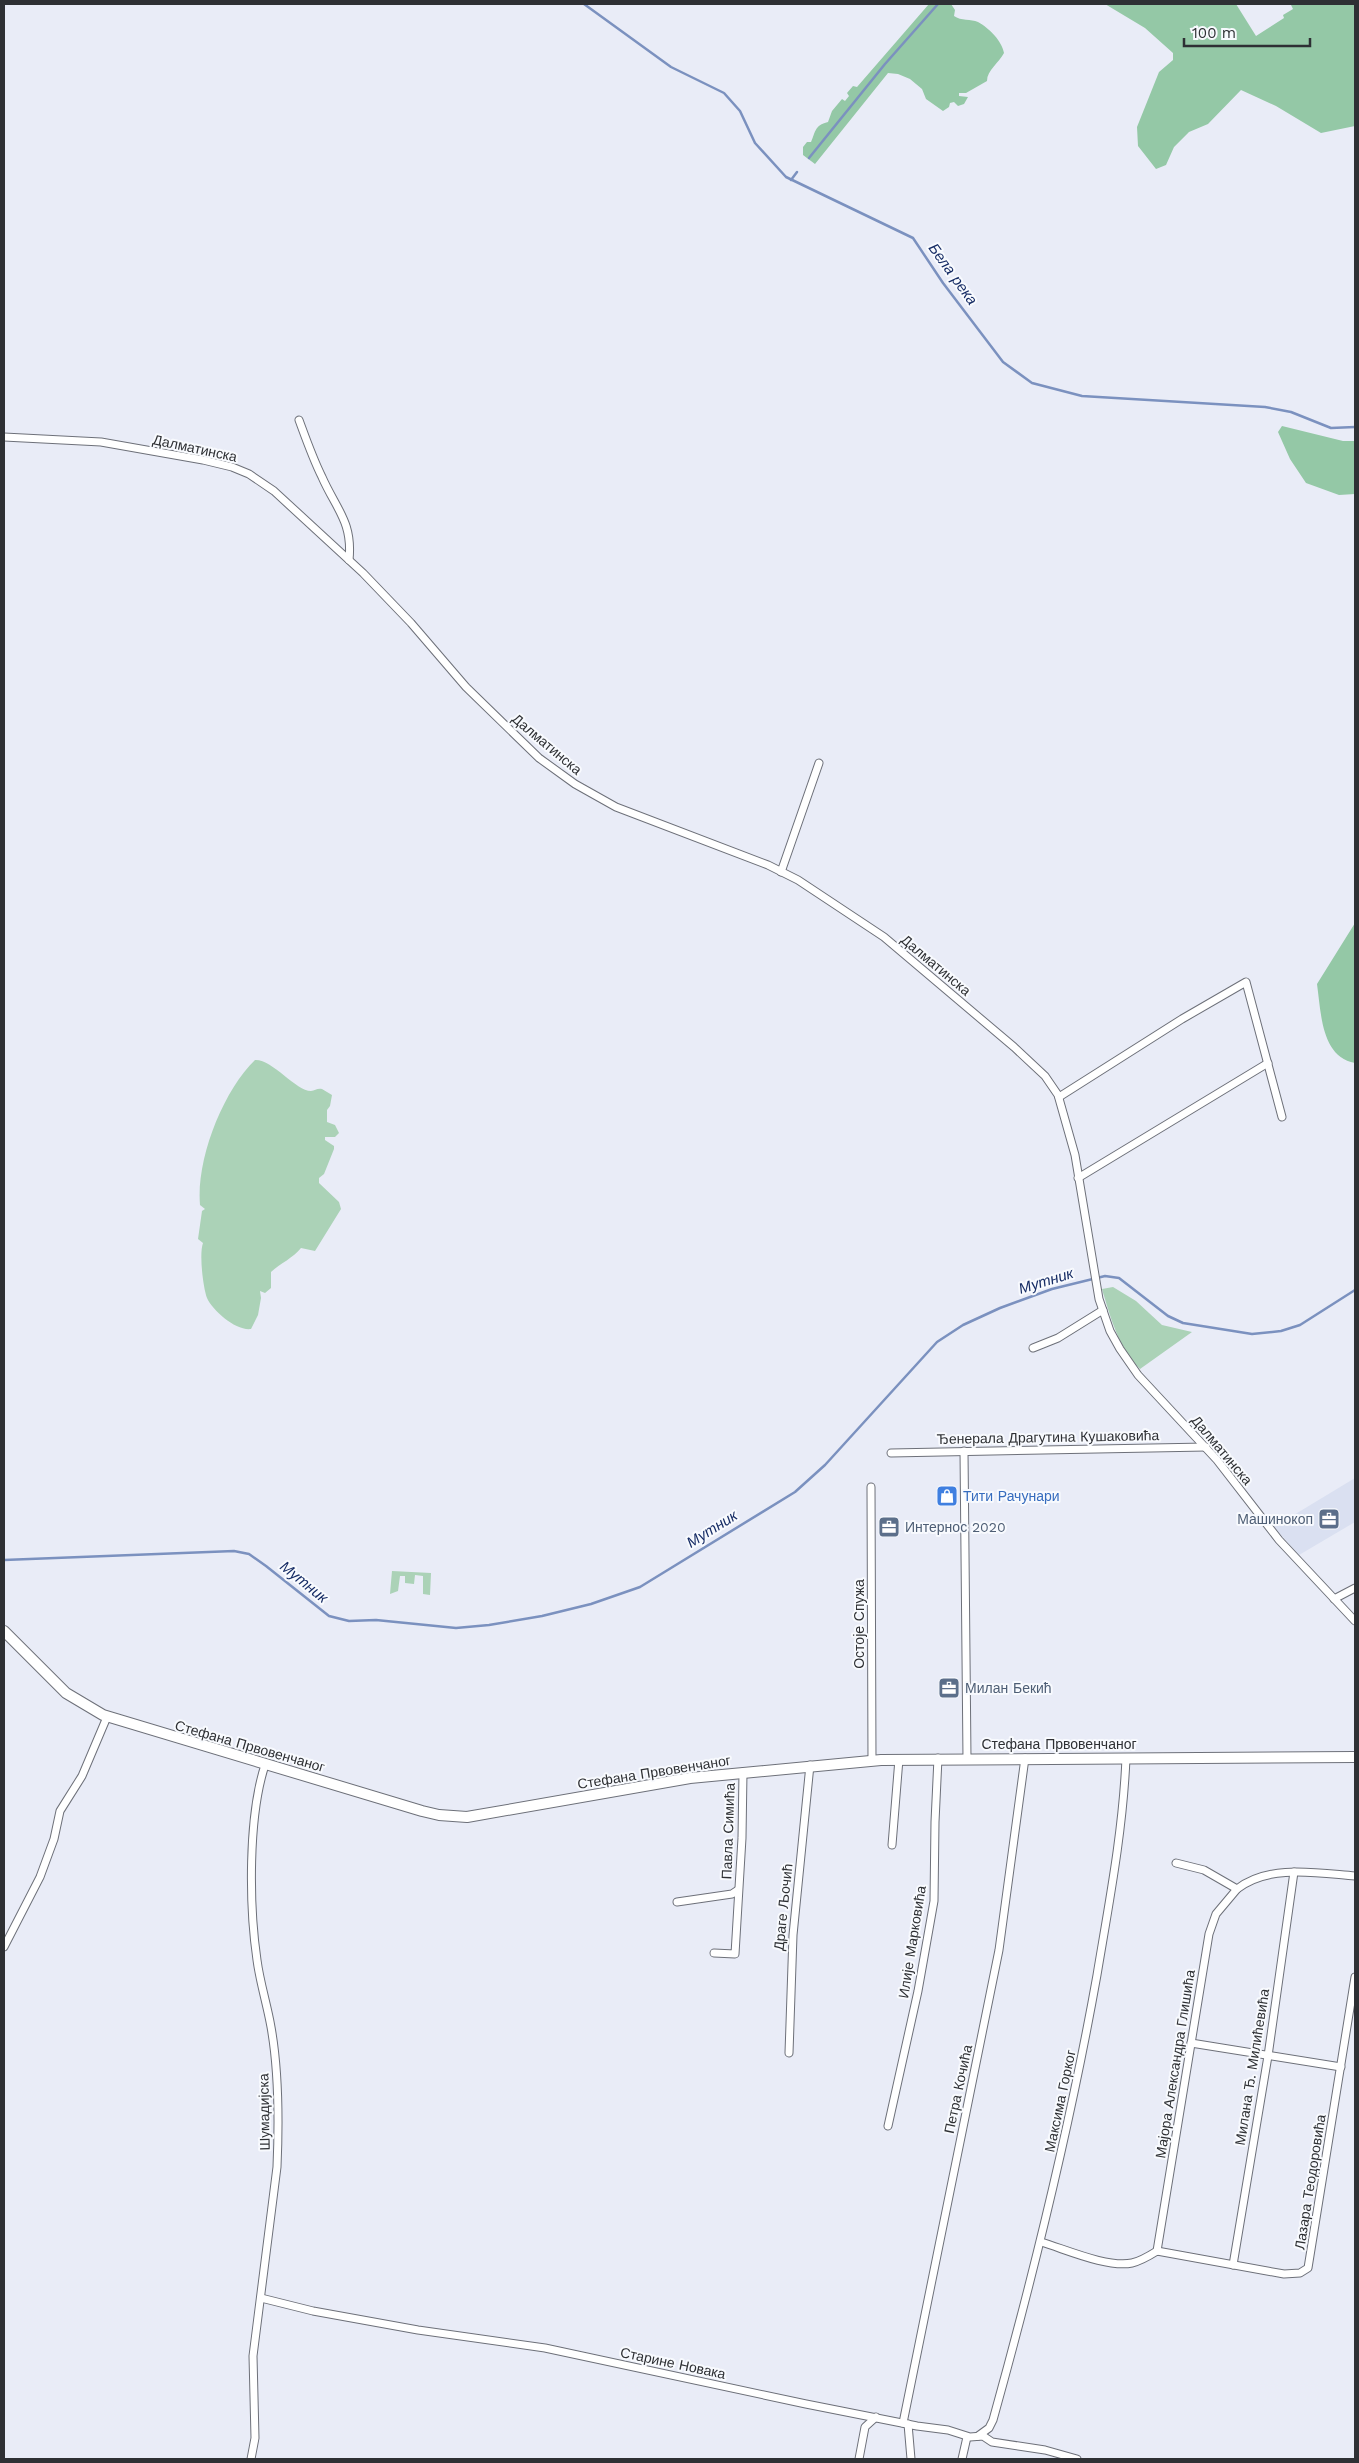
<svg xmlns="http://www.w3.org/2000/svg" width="1359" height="2463" viewBox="0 0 1359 2463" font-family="'Work Sans',sans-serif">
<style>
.built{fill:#dae0f1}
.green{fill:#abd2b7}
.forest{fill:#94c8a6}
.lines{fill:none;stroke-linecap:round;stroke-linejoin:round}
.stream{stroke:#7b91bf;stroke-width:2.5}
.street-casing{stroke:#6d7079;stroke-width:9}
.secondary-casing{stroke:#6d7079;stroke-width:12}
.street{stroke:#fff;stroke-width:7}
.secondary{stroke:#fff;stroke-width:10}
.labels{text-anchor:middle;stroke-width:4;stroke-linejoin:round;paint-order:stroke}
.street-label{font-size:14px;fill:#2e3034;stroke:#f8fafe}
.shop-label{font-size:14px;fill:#366cbe;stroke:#f8fafe;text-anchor:start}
.service-label{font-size:14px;fill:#4e5e75;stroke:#f8fafe;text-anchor:start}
.water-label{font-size:15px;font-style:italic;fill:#152b64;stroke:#f8fafe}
</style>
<rect width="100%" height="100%" fill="#e9ecf7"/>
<polygon class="built" points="1355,1478 1355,1522 1299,1555 1274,1527"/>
<g class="green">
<path d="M255,1060C272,1059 296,1091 311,1091C315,1091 317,1088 322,1089L332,1095L330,1106L327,1110V1122L335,1125L339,1133L335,1137H325V1140L334,1146V1149L324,1174L319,1178V1183L339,1202L341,1209L315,1251L301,1248C293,1258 281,1263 271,1272V1288L265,1293L260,1291L261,1298L258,1315L251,1329C236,1331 213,1311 207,1298C203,1287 199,1254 203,1243L198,1239L202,1211L205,1209L200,1205C196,1159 223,1091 255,1060Z"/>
<path d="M1113,1287L1136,1301L1162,1325L1192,1332L1140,1369C1119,1349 1110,1316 1102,1289Z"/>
<polygon points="392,1571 431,1573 430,1595 423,1594 423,1576 415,1575 414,1584 405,1583 405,1576 400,1576 398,1591 390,1594"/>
</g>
<g class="forest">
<path d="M929,4H951L955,10L954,16C961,21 971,19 978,22C989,28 1002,41 1004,53C999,63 987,70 987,81L966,93H959V96L968,97L964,104L958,106L954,102L950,103L949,107L943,111L926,99L922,89L910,79L898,74L888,73L815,164L803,155V147L807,142H811C815,134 814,125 828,122L832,111L842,99L845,101L849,96L847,93L853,86L857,87Z"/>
<polygon points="1105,4 1236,4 1256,36 1284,18 1283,15 1293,9 1291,5 1294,4 1355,4 1355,126 1321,133 1276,106 1241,90 1208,124 1189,132 1174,147 1166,165 1156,169 1138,146 1137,127 1159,72 1173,60 1173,53 1145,28"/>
<polygon points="1282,426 1343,441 1355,441 1355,494 1339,495 1306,483 1290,459 1278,432"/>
<path d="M1355,923V1063C1321,1057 1321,1012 1317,984Z"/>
</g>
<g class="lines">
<g class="stream">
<polyline points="584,4 671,67 724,93 740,111 755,143 786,177 913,238 943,283 1003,362 1032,383 1082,396 1265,407 1291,412 1331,428 1355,427"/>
<polyline points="809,158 885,64 938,4"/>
<polyline points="791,180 797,172"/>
<polyline points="4,1560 234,1551 249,1554 266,1566 329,1616 349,1621 376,1620 456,1628 489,1625 542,1616 591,1604 640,1587 795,1492 825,1465 937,1342 963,1325 1000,1308 1052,1289 1105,1276 1119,1278 1168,1316 1183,1323 1252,1334 1281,1331 1300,1325 1355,1290"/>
</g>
<g class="street-casing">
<g id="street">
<path d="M299,420C306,439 313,459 322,477C336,509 353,522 349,560"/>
<polyline points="4,437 101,442 203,460 232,467 249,474 274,491 363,573 411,623 466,687 539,758 575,784 616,807 768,865 798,880 884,937 1014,1047 1045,1076 1058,1095 1075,1155 1099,1299 1110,1331 1120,1349 1138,1375 1217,1460 1279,1540 1355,1621"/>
<polyline points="781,872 819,763"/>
<polyline points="1059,1097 1182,1019 1246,982 1282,1117"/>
<polyline points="1078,1178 1268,1063"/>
<polyline points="1033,1348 1058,1338 1103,1310"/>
<polyline points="964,1451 967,1758"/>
<polyline points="891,1453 1206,1447"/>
<polyline points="871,1487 872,1760"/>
<polyline points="1334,1599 1355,1588"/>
<polyline points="892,1845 899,1759"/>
<path d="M1176,1863L1204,1870L1237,1889C1269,1864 1317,1873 1355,1876"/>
<polyline points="677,1902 732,1894 738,1890"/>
<polyline points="4,1947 40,1877 54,1839 60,1811 82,1776 107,1717"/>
<polyline points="714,1953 735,1954 742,1838 743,1772"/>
<polyline points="1191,2043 1341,2067"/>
<polyline points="789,2053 793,1935 810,1765"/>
<polyline points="888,2126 918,1991 934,1901 935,1822 938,1758"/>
<path d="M1041,2242C1065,2249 1107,2268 1132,2263C1141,2261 1149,2256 1157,2251"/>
<polyline points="1157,2251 1284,2274 1300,2273 1308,2268 1355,1977"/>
<polyline points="1157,2251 1209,1934 1216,1914 1237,1889"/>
<polyline points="1233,2265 1268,2056 1294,1872"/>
<polyline points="261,2298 313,2311 418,2330 545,2348 806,2404 917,2426 948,2430 970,2437 983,2436 992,2442 1045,2450 1077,2459"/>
<polyline points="903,2423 999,1950 1025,1758"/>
<polyline points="908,2424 911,2459"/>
<path d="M978,2436L989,2428L993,2420C1034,2273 1070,2126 1097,1975C1109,1903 1123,1831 1126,1758"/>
<path d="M251,2459L255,2438L253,2356L277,2167C279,2121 279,2072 271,2027C267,2004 260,1983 257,1960C249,1905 248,1817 265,1765"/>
<polyline points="859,2459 865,2427 876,2417"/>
<polyline points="962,2459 967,2437"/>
</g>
</g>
<g class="secondary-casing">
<polyline id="secondary" points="4,1631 66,1693 103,1715 422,1811 439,1815 467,1817 690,1778 881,1760 1355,1757"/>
</g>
<use href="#street" class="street"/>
<use href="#secondary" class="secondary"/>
</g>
<defs>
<g id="shop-square" transform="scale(1.125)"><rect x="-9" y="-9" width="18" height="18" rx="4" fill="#3f7fe0" stroke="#f8fafe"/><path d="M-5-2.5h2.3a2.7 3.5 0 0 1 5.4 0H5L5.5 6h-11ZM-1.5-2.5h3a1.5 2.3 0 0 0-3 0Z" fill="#fff"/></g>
<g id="office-square" transform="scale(1.125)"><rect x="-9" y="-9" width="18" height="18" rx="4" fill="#5c6f8a" stroke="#f8fafe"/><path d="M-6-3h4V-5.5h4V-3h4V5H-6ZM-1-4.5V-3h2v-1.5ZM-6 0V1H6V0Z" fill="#fff"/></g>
</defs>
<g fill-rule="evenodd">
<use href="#shop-square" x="947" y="1496"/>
<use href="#office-square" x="1329" y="1519"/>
<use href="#office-square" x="889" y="1527"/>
<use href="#office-square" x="949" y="1688"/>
</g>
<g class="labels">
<g class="street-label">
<text transform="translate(195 448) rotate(12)" y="5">Далматинска</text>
<text transform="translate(547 744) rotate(40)" y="5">Далматинска</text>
<text transform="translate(936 965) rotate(40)" y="5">Далматинска</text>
<text transform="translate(1048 1437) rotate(-1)" y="5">Ђенерала Драгутина Кушаковића</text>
<text transform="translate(1222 1450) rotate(50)" y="5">Далматинска</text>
<text transform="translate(859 1624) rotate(-90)" y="5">Остоје Спужа</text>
<text x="1059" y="1749">Стефана Првовенчаног</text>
<text transform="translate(250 1746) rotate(16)" y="5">Стефана Првовенчаног</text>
<text transform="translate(654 1772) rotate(-9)" y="5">Стефана Првовенчаног</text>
<text transform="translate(728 1831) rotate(-88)" y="5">Павла Симића</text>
<text transform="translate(783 1907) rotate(-84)" y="5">Драге Љочић</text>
<text transform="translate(912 1942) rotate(-81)" y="5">Илије Марковића</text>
<text transform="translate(1175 2064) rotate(-81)" y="5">Мајора Александра Глишића</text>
<text transform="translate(1252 2067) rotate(-81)" y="5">Милана Ђ. Милићевића</text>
<text transform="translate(958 2089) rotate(-78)" y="5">Петра Кочића</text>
<text transform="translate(1060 2101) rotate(-78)" y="5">Максима Горког</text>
<text transform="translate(264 2112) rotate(-91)" y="5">Шумадијска</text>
<text transform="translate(1310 2182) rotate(-81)" y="5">Лазара Теодоровића</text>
<text transform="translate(673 2363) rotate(12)" y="5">Старине Новака</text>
</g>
<g class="shop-label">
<text x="963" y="1501">Тити Рачунари</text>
</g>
<g class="service-label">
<text x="1313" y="1524" text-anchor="end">Машинокоп</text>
<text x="905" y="1532">Интернос 2020</text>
<text x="965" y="1693">Милан Бекић</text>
</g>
<g class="water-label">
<text transform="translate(953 274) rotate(54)" y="5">Бела река</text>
<text transform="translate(1046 1281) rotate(-17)" y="5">Мутник</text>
<text transform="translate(712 1529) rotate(-32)" y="5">Мутник</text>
<text transform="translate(304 1582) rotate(39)" y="5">Мутник</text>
</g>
</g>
<rect width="1359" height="2463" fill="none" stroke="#2e3034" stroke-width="10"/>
<path d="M1184 38v8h126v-8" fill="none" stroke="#2e3034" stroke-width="2.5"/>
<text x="1192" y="38" font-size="15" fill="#2e3034" stroke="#f8fafe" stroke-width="4" paint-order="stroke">100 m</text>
</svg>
